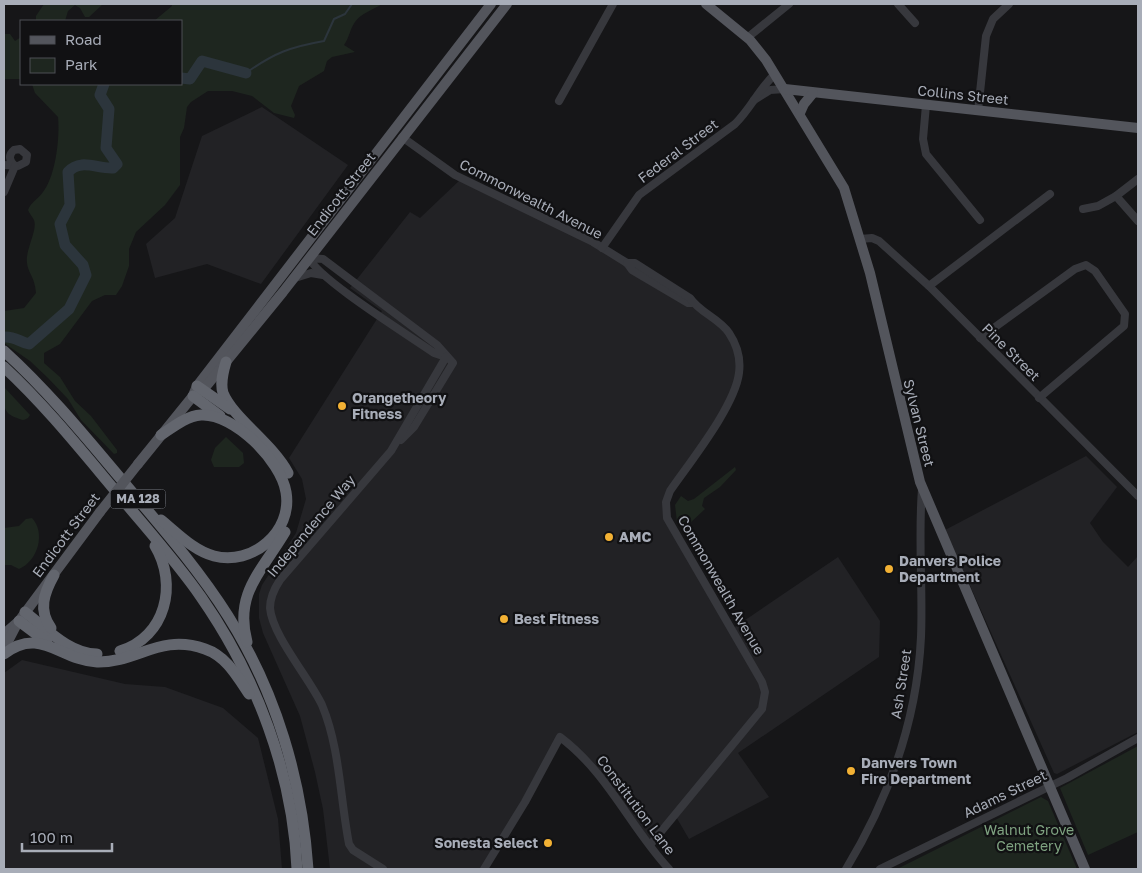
<svg xmlns="http://www.w3.org/2000/svg" width="1142" height="873" viewBox="0 0 1142 873" font-family="'Golos Text',sans-serif">
<style>
.built{fill:#222225}
.green{fill:#1e261f}
.lines{fill:none;stroke-linecap:round;stroke-linejoin:round}
.stream{stroke:#2c353c;stroke-width:2}
.river{stroke:#2c353c;stroke-width:11}
.minor{stroke:#37383d;stroke-width:8}
.major{stroke:#53555c;stroke-width:10}
.highway{stroke:#63666e;stroke-width:11}
.major-bridge{stroke:#53555c;stroke-width:10}
.poi-dot{fill:#f2b134;stroke:#111113;stroke-width:2}
.labels{text-anchor:middle;stroke-width:4.5;stroke-linejoin:round;paint-order:stroke}
.shield{fill:#111113;stroke:#7b7e86;stroke-width:1}
.shield-label{font-size:12px;font-weight:bold;fill:#a8adb8}
.street-label{font-size:14px;fill:#a8adb8;stroke:#111113}
.poi-label{font-size:14px;font-weight:bold;fill:#a8adb8;stroke:#111113;text-anchor:start}
.park-label{font-size:14px;fill:#7fa381;stroke:#111113}
</style>
<rect width="100%" height="100%" fill="#161618"/>
<g class="built">
<polygon points="262,107 348,165 261,284 207,264 155,278 146,244 175,218 202,136"/>
<polygon points="461,179 593,242 720,321 736,346 736,386 670,491 667,518 732,629 838,557 880,621 879,657 738,753 769,797 689,839 675,815 650,845 616,795 560,737 487,869 330,869 323,809 315,772 300,716 263,633 259,618 259,594 262,585 296,533 306,499 302,479 289,458 382,311 350,288 410,212 420,218"/>
<polygon points="1086,456 1117,487 1090,523 1103,542 1128,567 1138,556 1138,732 1057,774 1054,773 945,530"/>
<polygon points="22,660 125,684 165,687 223,708 258,738 278,819 282,869 4,869 4,673"/>
</g>
<g class="green">
<polygon points="44,4 103,4 89,17 85,17 80,8 75,5 68,11 65,21 36,21 36,16"/>
<path d="M172,4H382C373,10 361,13 355,22C350,29 349,38 344,45L355,52L332,57L327,61L324,71L299,86L291,106L295,115L294,118L274,113L252,96L232,91H208L191,102L187,107L184,128L180,137V185L165,205L136,232L129,249V266L122,286L116,295H105L92,301L60,344L44,353V363L60,377L75,401L91,416L117,450V453L114,454L81,420L68,399L48,378L30,361L4,343V311L24,308L36,293C35,277 28,273 27,263C25,250 38,230 34,220C32,216 29,213 28,210C31,202 38,199 43,192C56,176 60,136 58,117L35,93L32,84H181V21H154L172,6Z"/>
<polygon points="4,34 10,34 15,41 21,37 21,79 4,79"/>
<path d="M4,387L30,415L28,418C23,421 22,420 17,418C1,413 4,402 4,387Z"/>
<polygon points="226,437 243,453 244,463 239,467 214,467 211,460 215,448"/>
<polygon points="735,467 736,470 720,487 704,498 702,506 705,509 690,523 690,529 697,543 695,547 677,522 675,505 681,496 688,501 694,499"/>
<path d="M32,518C46,533 38,561 19,569L11,565H4V528L19,526L26,519Z"/>
<polygon points="1138,746 1138,832 1088,855 1060,788"/>
<polygon points="1041,797 1048,801 1077,869 897,869"/>
</g>
<g class="lines">
<path class="stream" d="M246,73C274,53 290,47 324,41L334,19L345,14L352,4"/>
<g class="river">
<polyline points="181,78 190,79 202,61 246,73"/>
<path d="M4,337C14,336 20,342 29,344L69,309L86,275L83,265L65,245L60,224L70,205L68,172C81,158 97,169 113,168L117,164L106,148L109,109L100,95L104,84"/>
</g>
<g class="minor">
<polyline points="898,4 915,23"/>
<polyline points="747,38 789,4"/>
<polyline points="754,100 770,90 785,89"/>
<polyline points="559,101 613,4"/>
<polyline points="926,105 923,139 926,154 980,220"/>
<polyline points="978,111 986,36 993,19 1009,4"/>
<polyline points="402,137 455,175 593,242 627,263 632,270 688,303 693,303"/>
<path d="M4,165L18,166L26,162L27,155L20,149L14,150C8,155 9,161 15,166"/>
<polyline points="1138,179 1116,196 1138,221"/>
<polyline points="4,192 15,166"/>
<polyline points="1083,209 1098,206 1116,196"/>
<polyline points="860,239 872,238 879,241 929,286 1138,496"/>
<path d="M602,248L639,195L735,124C751,108 759,89 775,74"/>
<path d="M627,263H635L690,298C700,313 719,318 729,333C737,345 741,358 739,373C735,406 690,462 670,491L666,502L667,518L762,682L765,692L762,709L650,845"/>
<polyline points="295,278 311,273 323,275"/>
<polyline points="929,286 1050,194"/>
<polyline points="980,338 1075,269 1086,265 1095,271 1125,314 1124,326 1039,398"/>
<path d="M401,440L414,427L453,363L437,345L323,259L309,258C318,279 410,336 434,353L446,357"/>
<path d="M383,869L353,850L349,844C340,798 340,748 322,705C310,679 272,635 270,608C270,597 274,589 280,580L391,451L446,357"/>
<path d="M484,869L525,802L560,737C608,773 630,827 669,869"/>
<path d="M846,869C889,798 917,721 921,637C923,588 918,539 922,489"/>
<polyline points="880,869 1067,778 1138,738"/>
</g>
<g class="major">
<polyline points="706,4 750,40 766,60 844,188 870,273 920,482 1085,869"/>
<polyline points="785,89 1138,128"/>
<polyline points="800,113 804,104 813,93"/>
<polyline points="194,393 197,386 491,4"/>
<polyline points="138,464 193,396 203,390 283,292 507,4"/>
<polyline points="4,634 19,621 100,512"/>
<polyline points="4,649 18,622"/>
</g>
<g class="highway">
<path d="M4,351C47,390 84,435 121,479C158,523 197,567 228,616C276,692 302,780 308,869"/>
<path d="M226,362C223,372 220,383 223,393C233,418 273,444 288,473"/>
<path d="M4,367C46,406 81,450 118,494C146,528 176,561 201,597C256,676 293,773 297,869"/>
<polyline points="197,386 230,409"/>
<polyline points="193,396 220,416"/>
<path d="M161,435C173,427 186,416 201,415C234,413 281,461 286,492C293,532 252,566 214,556C194,551 177,533 161,520"/>
<path d="M25,612C46,628 69,654 97,654"/>
<polyline points="19,621 47,642"/>
<path d="M51,628C38,610 44,593 54,575"/>
<path d="M247,642C234,593 262,571 285,532"/>
<path d="M120,651C166,637 178,584 155,546"/>
<path d="M4,654C40,626 60,660 97,662C137,663 160,633 205,649C226,656 237,676 249,694"/>
</g>
<polyline class="major-bridge" points="100,512 138,464"/>
</g>
<g class="poi-dot">
<circle cx="342" cy="406" r="5"/>
<circle cx="609" cy="537" r="5"/>
<circle cx="889" cy="569" r="5"/>
<circle cx="504" cy="619" r="5"/>
<circle cx="851" cy="771" r="5"/>
<circle cx="548" cy="843" r="5"/>
</g>
<g class="labels">
<rect class="shield" x="110.5" y="489.5" width="55" height="19" rx="4"/>
<g class="shield-label">
<text x="138" y="503">MA 128</text>
</g>
<g class="street-label">
<text transform="translate(963 95) rotate(6)" y="5">Collins Street</text>
<text transform="translate(678 151) rotate(-37)" y="5">Federal Street</text>
<text transform="translate(341 194) rotate(-52)" y="5">Endicott Street</text>
<text transform="translate(531 199) rotate(27)" y="5">Commonwealth Avenue</text>
<text transform="translate(1011 352) rotate(45)" y="5">Pine Street</text>
<text transform="translate(919 423) rotate(76)" y="5">Sylvan Street</text>
<text transform="translate(311 526) rotate(-50)" y="5">Independence Way</text>
<text transform="translate(66 535) rotate(-53)" y="5">Endicott Street</text>
<text transform="translate(721 585) rotate(60)" y="5">Commonwealth Avenue</text>
<text transform="translate(901 684) rotate(-81)" y="5">Ash Street</text>
<text transform="translate(1005 794) rotate(-26)" y="5">Adams Street</text>
<text transform="translate(636 805) rotate(53)" y="5">Constitution Lane</text>
</g>
<g class="poi-label">
<text x="352" y="403">Orangetheory<tspan x="352" dy="16">Fitness</tspan></text>
<text x="619" y="542">AMC</text>
<text x="899" y="566">Danvers Police<tspan x="899" dy="16">Department</tspan></text>
<text x="514" y="624">Best Fitness</text>
<text x="861" y="768">Danvers Town<tspan x="861" dy="16">Fire Department</tspan></text>
<text x="538" y="848" text-anchor="end">Sonesta Select</text>
</g>
<g class="park-label">
<text x="1029" y="835">Walnut Grove<tspan x="1029" dy="16">Cemetery</tspan></text>
</g>
</g>
<rect width="1142" height="873" fill="none" stroke="#a8adb8" stroke-width="10"/>
<rect x="20" y="20" width="162" height="65" fill="#111113" stroke="#4d4f55"/>
<rect x="30" y="36" width="25" height="8" fill="#53555c" stroke="#4d4f55"/>
<text x="65" y="45" font-size="15" fill="#a8adb8">Road</text>
<rect x="30" y="58" width="25" height="15" fill="#1e261f" stroke="#4d4f55"/>
<text x="65" y="70" font-size="15" fill="#a8adb8">Park</text>
<path d="M22 843v8h90v-8" fill="none" stroke="#a8adb8" stroke-width="2.5"/>
<text x="30" y="843" font-size="15" fill="#a8adb8" stroke="#111113" stroke-width="4" paint-order="stroke">100 m</text>
</svg>
